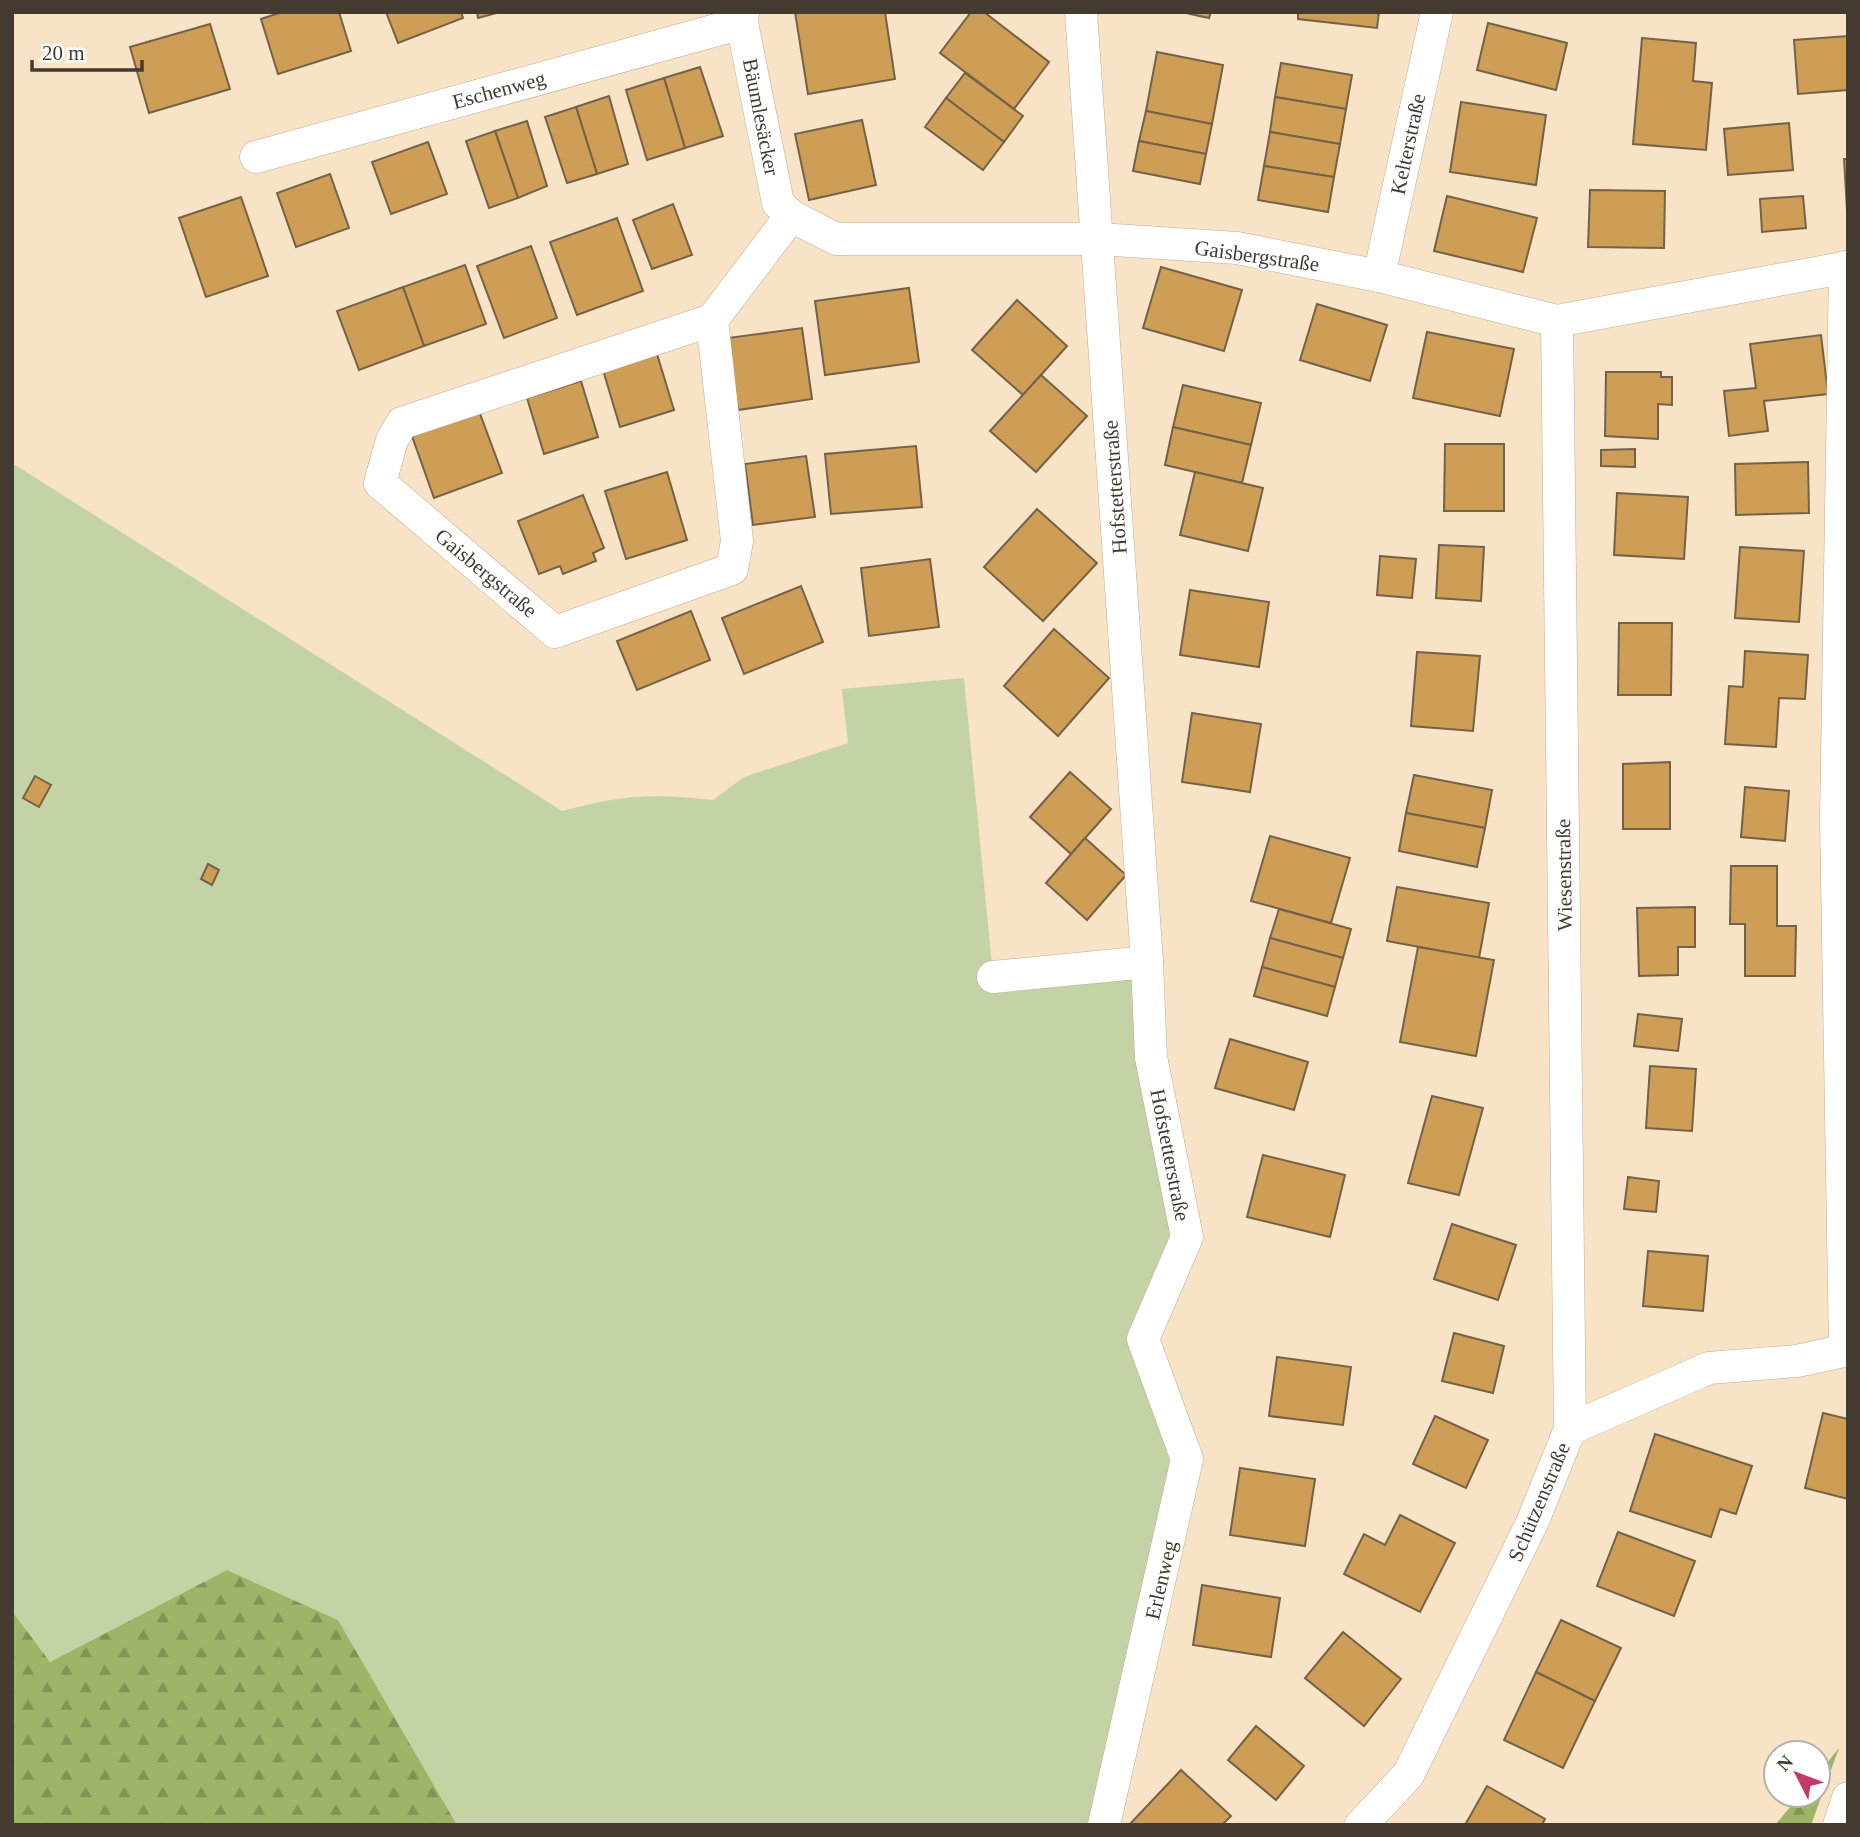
<svg xmlns="http://www.w3.org/2000/svg" width="1860" height="1837" viewBox="0 0 1860 1837" font-family="Georgia,serif">
<style>
.green{fill:#c4d3a5}
.forest{fill:url(#forest-firs)}
.building{fill:#ce9d56;stroke:#746248;stroke-width:2}
.lines{fill:none;stroke-linecap:round;stroke-linejoin:round}
.street-casing{stroke:#c1ad92;stroke-width:33}
.street{stroke:#fff;stroke-width:32}
.labels{text-anchor:middle;stroke-width:5;stroke-linejoin:round;paint-order:stroke}
.street-label{font-size:21px;fill:#433b2f;stroke:#fff}
</style>
<defs>
<pattern id="forest-firs" width="22" height="20" patternUnits="userSpaceOnUse" patternTransform="scale(1.75)"><rect width="22" height="20" fill="#9eb467"/><path d="M5 1l3.5 6h-7zM16 11l3.5 6h-7z" fill="#829455"/></pattern>
</defs>
<rect width="100%" height="100%" fill="#f8e3c6"/>
<path class="green" d="M12,463L562,811C621,795 652,793 713,800L744,777L848,743L842,689L964,678L993,976L1147,962L1187,1237L1143,1339L1185,1477L1092,1825H457L338,1620L227,1570L50,1662L12,1611Z"/>
<g class="forest">
<polygon points="227,1570 338,1620 457,1825 12,1825 12,1611 50,1662"/>
<polygon points="1839,1748 1811,1825 1775,1825 1800,1795 1818,1795 1818,1774"/>
</g>
<g class="building">
<polygon points="282,12 339,12 351,51 278,74 261,19"/>
<polygon points="386,12 461,12 463,18 398,43"/>
<polygon points="477,12 500,12 478,18"/>
<polygon points="795,12 885,12 895,79 808,94"/>
<polygon points="971,12 984,12 1049,62 1014,109 940,53"/>
<polygon points="1181,12 1211,12 1209,18"/>
<polygon points="1298,12 1379,12 1377,28 1298,19"/>
<polygon points="1488,23 1567,43 1556,90 1477,70"/>
<polygon points="210,24 230,89 149,113 130,47"/>
<polygon points="1848,36 1848,90 1798,94 1794,40"/>
<polygon points="1642,38 1696,43 1693,81 1712,83 1706,150 1633,144"/>
<polygon points="1157,52 1223,65 1212,124 1146,111"/>
<polygon points="1281,63 1352,75 1346,109 1275,97"/>
<polygon points="700,67 723,136 685,148 664,78"/>
<polygon points="965,73 1023,116 1004,142 946,98"/>
<polygon points="664,78 685,148 647,160 626,90"/>
<polygon points="609,96 628,164 597,174 576,107"/>
<polygon points="1275,97 1346,109 1340,144 1270,132"/>
<polygon points="946,98 1004,142 983,170 925,127"/>
<polygon points="1461,102 1546,115 1536,185 1450,172"/>
<polygon points="576,107 597,174 567,183 545,117"/>
<polygon points="1146,111 1212,124 1206,154 1139,141"/>
<polygon points="862,120 876,185 809,200 795,134"/>
<polygon points="527,121 547,186 518,198 495,131"/>
<polygon points="1789,123 1793,170 1728,175 1724,129"/>
<polygon points="495,131 518,198 489,208 466,141"/>
<polygon points="1270,132 1340,144 1334,177 1264,166"/>
<polygon points="1139,141 1206,154 1200,184 1133,171"/>
<polygon points="428,142 447,194 391,214 372,162"/>
<polygon points="1844,159 1848,159 1848,210 1847,210"/>
<polygon points="1264,166 1334,177 1328,212 1258,200"/>
<polygon points="330,174 349,228 296,247 277,193"/>
<polygon points="1590,190 1665,191 1664,248 1588,247"/>
<polygon points="1447,196 1537,218 1523,272 1434,251"/>
<polygon points="1803,196 1806,228 1762,232 1760,199"/>
<polygon points="241,197 268,276 206,297 179,218"/>
<polygon points="673,204 692,255 652,269 633,220"/>
<polygon points="617,218 643,291 577,315 550,242"/>
<polygon points="531,246 557,318 504,338 477,266"/>
<polygon points="465,265 486,324 424,346 403,287"/>
<polygon points="1161,267 1242,290 1224,351 1143,328"/>
<polygon points="403,287 424,346 359,370 337,311"/>
<polygon points="909,288 919,362 825,375 815,301"/>
<polygon points="1017,300 1067,346 1023,395 972,350"/>
<polygon points="1317,304 1387,325 1370,381 1300,360"/>
<polygon points="802,328 812,399 738,410 728,338"/>
<polygon points="1427,332 1514,349 1500,416 1413,398"/>
<polygon points="1821,335 1828,394 1764,401 1768,431 1729,436 1724,391 1756,388 1750,344"/>
<polygon points="657,354 674,410 620,427 603,370"/>
<polygon points="1606,372 1661,372 1661,377 1672,377 1672,405 1658,404 1658,439 1605,436"/>
<polygon points="1041,375 1087,416 1036,472 990,431"/>
<polygon points="581,381 598,437 544,454 527,398"/>
<polygon points="1183,385 1261,403 1251,445 1173,427"/>
<polygon points="479,411 502,473 434,498 412,436"/>
<polygon points="1173,427 1251,445 1242,483 1165,465"/>
<polygon points="1445,444 1504,444 1504,511 1444,511"/>
<polygon points="916,446 922,507 831,514 825,454"/>
<polygon points="1635,449 1635,467 1601,466 1601,450"/>
<polygon points="806,456 815,517 753,525 745,464"/>
<polygon points="1808,462 1809,513 1736,515 1735,464"/>
<polygon points="667,472 687,540 626,559 605,491"/>
<polygon points="1195,472 1263,488 1248,551 1180,535"/>
<polygon points="1617,493 1688,497 1684,559 1614,555"/>
<polygon points="583,495 604,548 593,553 596,561 563,574 560,566 539,574 518,521"/>
<polygon points="1037,509 1097,563 1043,621 984,567"/>
<polygon points="1439,545 1484,547 1481,601 1436,598"/>
<polygon points="1740,547 1804,551 1799,622 1735,618"/>
<polygon points="1380,556 1416,559 1412,598 1377,595"/>
<polygon points="930,559 939,627 869,636 861,568"/>
<polygon points="801,586 823,642 744,674 722,618"/>
<polygon points="1190,590 1269,602 1259,667 1180,655"/>
<polygon points="691,611 710,660 637,690 617,641"/>
<polygon points="1619,623 1672,623 1671,695 1618,695"/>
<polygon points="1054,629 1109,678 1058,736 1004,686"/>
<polygon points="1745,651 1808,655 1805,699 1779,698 1776,747 1725,744 1729,686 1743,687"/>
<polygon points="1417,652 1480,656 1473,731 1411,726"/>
<polygon points="1192,713 1261,724 1250,792 1182,782"/>
<polygon points="1670,762 1670,829 1623,829 1623,764"/>
<polygon points="1070,772 1111,809 1071,854 1030,817"/>
<polygon points="1414,775 1492,790 1485,828 1406,813"/>
<polygon points="35,776 51,785 39,807 23,798"/>
<polygon points="1745,787 1789,791 1785,841 1741,837"/>
<polygon points="1406,813 1485,828 1477,867 1399,851"/>
<polygon points="1270,836 1350,858 1331,923 1251,901"/>
<polygon points="1085,838 1126,875 1087,920 1046,883"/>
<polygon points="208,864 219,870 212,885 201,879"/>
<polygon points="1731,866 1777,866 1777,926 1796,926 1795,976 1745,976 1745,924 1730,924"/>
<polygon points="1397,887 1489,903 1479,958 1387,941"/>
<polygon points="1695,907 1695,947 1678,947 1678,975 1639,976 1637,908"/>
<polygon points="1279,909 1351,929 1343,958 1270,938"/>
<polygon points="1270,938 1343,958 1335,987 1262,967"/>
<polygon points="1418,947 1494,960 1476,1056 1400,1042"/>
<polygon points="1262,967 1335,987 1327,1016 1254,996"/>
<polygon points="1638,1014 1682,1019 1678,1051 1634,1046"/>
<polygon points="1230,1039 1308,1062 1294,1110 1215,1088"/>
<polygon points="1650,1066 1696,1069 1692,1131 1646,1128"/>
<polygon points="1432,1096 1483,1108 1459,1195 1408,1183"/>
<polygon points="1263,1155 1345,1175 1330,1237 1247,1217"/>
<polygon points="1628,1177 1659,1181 1656,1212 1624,1209"/>
<polygon points="1452,1224 1516,1245 1498,1300 1434,1279"/>
<polygon points="1648,1251 1708,1256 1703,1311 1643,1306"/>
<polygon points="1454,1333 1504,1346 1493,1393 1442,1381"/>
<polygon points="1277,1357 1351,1367 1343,1425 1269,1416"/>
<polygon points="1823,1413 1848,1419 1848,1499 1805,1488"/>
<polygon points="1435,1416 1488,1440 1466,1488 1413,1464"/>
<polygon points="1655,1434 1752,1466 1736,1514 1720,1509 1711,1537 1630,1511"/>
<polygon points="1240,1468 1315,1479 1305,1546 1230,1535"/>
<polygon points="1400,1515 1455,1543 1420,1612 1344,1574 1364,1534 1385,1545"/>
<polygon points="1618,1532 1695,1561 1674,1616 1597,1586"/>
<polygon points="1202,1585 1280,1598 1271,1657 1193,1645"/>
<polygon points="1561,1620 1621,1648 1595,1701 1536,1672"/>
<polygon points="1343,1632 1401,1679 1364,1726 1305,1678"/>
<polygon points="1536,1672 1595,1701 1563,1768 1504,1740"/>
<polygon points="1256,1726 1304,1766 1276,1800 1228,1760"/>
<polygon points="1181,1770 1231,1816 1222,1825 1129,1825"/>
<polygon points="1487,1786 1545,1819 1542,1825 1465,1825"/>
</g>
<g class="lines">
<g class="street-casing">
<g id="street">
<polyline points="743,12 742,23 778,203 791,216"/>
<polyline points="256,157 742,23"/>
<polyline points="1379,276 1437,12"/>
<polyline points="712,320 737,541 732,569 555,632 380,483 392,440 402,423 712,320 791,216 836,239 1099,239 1237,248 1379,276 1557,321 1848,267"/>
<polyline points="993,977 1147,962 1081,12"/>
<polyline points="1845,1349 1836,819 1845,267"/>
<polyline points="1570,1429 1709,1368 1797,1361 1848,1350"/>
<polyline points="1104,1825 1187,1459 1143,1339 1187,1237 1151,1057 1147,962"/>
<polyline points="1361,1825 1408,1775 1532,1523 1570,1429 1557,321"/>
<polyline points="1839,1825 1848,1798"/>
</g>
</g>
<use href="#street" class="street"/>
</g>
<g class="labels">
<g class="street-label">
<text transform="translate(499 90) rotate(-15)" y="7">Eschenweg</text>
<text transform="translate(761 117) rotate(79)" y="7">Bäumlesäcker</text>
<text transform="translate(1408 144) rotate(-78)" y="7">Kelterstraße</text>
<text transform="translate(1257 256) rotate(8)" y="7">Gaisbergstraße</text>
<text transform="translate(1115 487) rotate(-94)" y="7">Hofstetterstraße</text>
<text transform="translate(486 573) rotate(40)" y="7">Gaisbergstraße</text>
<text transform="translate(1564 875) rotate(-91)" y="7">Wiesenstraße</text>
<text transform="translate(1170 1155) rotate(79)" y="7">Hofstetterstraße</text>
<text transform="translate(1539 1502) rotate(-67)" y="7">Schützenstraße</text>
<text transform="translate(1161 1580) rotate(-77)" y="7">Erlenweg</text>
</g>
</g>
<rect width="1860" height="1837" fill="none" stroke="#433b2f" stroke-width="28"/>
<g transform="translate(1797 1774) rotate(312)"><circle r="33" fill="#ffffff" stroke="#b4b1ac" stroke-width="2"/>
<path d="M0-5L12 26L0 18L-12 26Z" fill="#c4386b"/>
<text y="-10" font-size="19" font-weight="bold" text-anchor="middle" fill="#433b2f">N</text>
</g>
<path d="M32 60v10h110v-10" fill="none" stroke="#433b2f" stroke-width="3.5"/>
<text x="42" y="60" font-size="21" fill="#433b2f" stroke="#ffffff" stroke-width="5" paint-order="stroke">20 m</text>
</svg>
